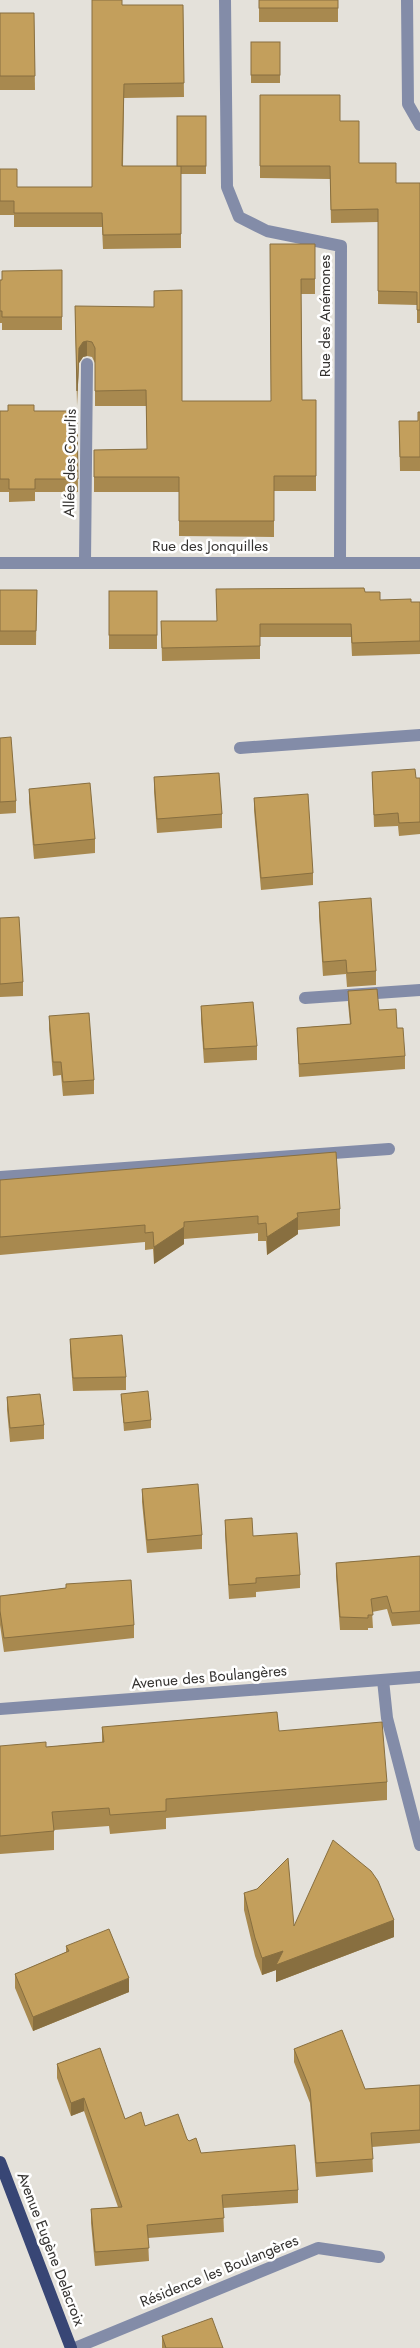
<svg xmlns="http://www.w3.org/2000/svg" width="420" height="2348" viewBox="0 0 420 2348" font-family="Jost,sans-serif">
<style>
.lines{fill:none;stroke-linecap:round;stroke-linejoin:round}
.minor{stroke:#838ca8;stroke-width:12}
.major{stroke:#384675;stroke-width:12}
.wall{fill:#a8894f}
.shaded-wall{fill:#886f40}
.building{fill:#c39f5c;stroke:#886f40}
.labels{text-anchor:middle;stroke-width:5;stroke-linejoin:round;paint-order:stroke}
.street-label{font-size:15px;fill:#343230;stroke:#fff}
</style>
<rect width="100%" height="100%" fill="#e4e1da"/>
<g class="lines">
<g class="minor">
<polyline points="225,0 227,187 239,217 267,231 341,246 340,562"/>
<polyline points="407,0 408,104 420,125"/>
<polyline points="85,562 87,364"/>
<polyline points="0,563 420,563"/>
<polyline points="240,748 420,735"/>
<polyline points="305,998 420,990"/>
<polyline points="0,1177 389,1149"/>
<polyline points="383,1680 387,1718 420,1845"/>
<polyline points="0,1709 420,1677"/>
<polyline points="75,2348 318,2248 379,2257"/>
</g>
<polyline class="major" points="0,2162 71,2348"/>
</g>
<g class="wall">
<rect x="259" y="0" width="79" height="22"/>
<polygon points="122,5 183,5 184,97 124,98 123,166 177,166 206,116 206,174 181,174 181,248 103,249 102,227 14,227 14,215 0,215 0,169 17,187 92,187"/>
<polygon points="0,13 34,13 35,90 0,90"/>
<rect x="251" y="42" width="29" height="41"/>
<polygon points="260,95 340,121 359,163 396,183 420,183 420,323 417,323 417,305 378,304 378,222 331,223 330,179 260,178"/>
<polygon points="270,244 315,244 315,294 301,294 302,400 316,400 316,491 274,491 274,537 179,536 179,492 94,492 94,450 147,449 146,406 95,406 95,363 92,357 87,356 83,357 79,363 77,406 75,306 182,401 271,401"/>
<polygon points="62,270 62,330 2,330 2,323 0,323 0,280"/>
<polygon points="0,411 77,411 78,492 35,492 35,501 9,502 9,492 0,492"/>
<polygon points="420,412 420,471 400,471 399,421 418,421"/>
<polygon points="0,590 37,590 36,645 0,645"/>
<rect x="109" y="591" width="48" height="58"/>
<polygon points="365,592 380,600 411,602 420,602 420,654 352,656 351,637 260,637 260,659 162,661 161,621 217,621"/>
<polygon points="0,738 16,801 16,813 0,814"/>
<polygon points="372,772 416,778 420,778 420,834 399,836 398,826 374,827"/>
<polygon points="154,777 222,814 222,828 157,833 154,791"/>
<polygon points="29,789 95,839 95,853 34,859 29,802"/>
<polygon points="254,798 313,873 313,885 261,890 254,810"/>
<polygon points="319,902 376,971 376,985 347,987 346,974 323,976 319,916"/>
<polygon points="0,918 23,982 23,996 0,997"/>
<polygon points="348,991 379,1010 397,1028 405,1056 405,1069 299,1077 297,1028 350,1024 348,1003"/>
<polygon points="201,1006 257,1046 257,1060 204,1063 201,1020"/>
<polygon points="49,1016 94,1080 94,1094 63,1096 61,1075 53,1076 49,1029"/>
<polygon points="0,1180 340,1209 340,1226 298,1230 298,1234 267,1255 266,1241 258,1241 258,1233 184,1239 184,1244 154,1264 153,1249 145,1250 145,1242 0,1255"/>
<polygon points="70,1339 126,1377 126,1390 73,1391 70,1352"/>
<polygon points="121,1394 151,1420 151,1428 124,1431"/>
<polygon points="7,1397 44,1425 44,1439 10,1442 7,1410"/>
<polygon points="142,1489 202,1535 202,1549 147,1553 142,1502"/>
<polygon points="225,1520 253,1536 300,1575 300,1588 256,1592 256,1597 229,1599 225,1534"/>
<polygon points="420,1556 420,1624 392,1626 387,1609 372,1612 373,1628 368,1628 368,1630 340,1630 336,1576 336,1563"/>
<polygon points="66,1584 134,1625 134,1638 4,1652 0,1625 0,1596 66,1588"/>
<polygon points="102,1727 279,1731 387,1782 387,1800 166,1818 166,1829 110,1834 109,1826 54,1830 54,1850 0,1854 0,1746 46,1747 102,1742"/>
<polygon points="244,1893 294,1926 394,1937 276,1982 276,1970 262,1975 255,1956 244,1910"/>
<polygon points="66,1946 129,1992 33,2031 15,1988 15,1974 66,1952"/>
<polygon points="294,2049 365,2089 420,2085 420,2143 372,2147 373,2172 316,2177 310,2103 294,2062"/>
<polygon points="57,2064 125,2119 187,2139 201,2153 298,2190 298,2203 223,2208 224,2232 148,2238 149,2261 95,2266 91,2223 91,2209 118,2207 84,2111 71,2116 57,2078"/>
<polygon points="162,2336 223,2348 162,2348"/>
</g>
<g class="shaded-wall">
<polygon points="87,341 87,356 83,357 79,363 77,406 79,348 83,342"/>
<polygon points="298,1217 298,1234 267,1255 267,1237"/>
<polygon points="184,1227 184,1244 154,1264 154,1247"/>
<polygon points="394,1920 394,1937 276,1982 276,1970 262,1975 262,1958 283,1951"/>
<polygon points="129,1978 129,1992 33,2031 33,2017"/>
<polygon points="84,2098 84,2111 71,2116 71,2103"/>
</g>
<g class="building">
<polygon points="92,0 122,0 122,5 183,5 184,83 124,84 122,166 181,166 181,234 103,235 102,213 14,213 14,201 0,201 0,169 17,169 17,187 92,187"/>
<rect x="259" y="0" width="79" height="8"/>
<polygon points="0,13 34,13 35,76 0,76"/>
<rect x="251" y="42" width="29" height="33"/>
<polygon points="260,95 340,95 340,121 359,121 359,163 396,163 396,183 420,183 420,310 417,310 417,292 378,291 378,209 331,210 330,166 260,166"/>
<rect x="177" y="116" width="29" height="50"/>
<polygon points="270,244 315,244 315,279 301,279 302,400 316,400 316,476 274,476 274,521 179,521 179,477 94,477 94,450 147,449 146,390 95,391 95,348 92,342 87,341 83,342 79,348 77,391 75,306 154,307 154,291 182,290 182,401 271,401"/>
<polygon points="62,270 62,317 2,317 2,311 0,311 0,280 2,280 2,271"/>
<polygon points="8,405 34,405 34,411 77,411 78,479 35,479 35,489 9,489 9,479 0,479 0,411 8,411"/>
<polygon points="418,412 420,412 420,457 400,457 399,421 418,421"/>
<polygon points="364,588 365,592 380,592 380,600 411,599 411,602 420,602 420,641 352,643 351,624 260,624 260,646 162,648 161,621 217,621 216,589"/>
<polygon points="0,590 37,590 36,631 0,631"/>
<rect x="109" y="591" width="48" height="44"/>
<polygon points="11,737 16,801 0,802 0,738"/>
<polygon points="415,769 416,778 420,778 420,822 399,823 398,813 374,815 372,772"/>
<polygon points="219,773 222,814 157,819 154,777"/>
<polygon points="90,783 95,839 34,845 29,789"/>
<polygon points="308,794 313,873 261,878 254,798"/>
<polygon points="371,898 376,971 347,973 346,960 323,962 319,902"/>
<polygon points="19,917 23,982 0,984 0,918"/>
<polygon points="377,989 379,1010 396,1009 397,1028 403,1028 405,1056 299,1064 297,1028 351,1024 348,991"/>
<polygon points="253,1002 257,1046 204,1049 201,1006"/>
<polygon points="89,1013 94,1080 63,1082 61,1062 53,1062 49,1016"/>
<polygon points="336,1152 340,1209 297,1213 298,1217 267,1237 266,1223 258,1224 258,1216 184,1222 184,1227 154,1247 153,1232 145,1233 145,1225 0,1237 0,1180"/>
<polygon points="122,1335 126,1377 73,1378 70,1339"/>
<polygon points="148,1391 151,1420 124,1423 121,1394"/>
<polygon points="40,1394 44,1425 10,1428 7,1397"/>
<polygon points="198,1484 202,1535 147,1540 142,1489"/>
<polygon points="252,1518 253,1536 297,1533 300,1575 256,1578 256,1583 229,1585 225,1520"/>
<polygon points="420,1556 420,1611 392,1613 387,1596 371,1599 373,1615 368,1615 368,1618 340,1617 336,1563"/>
<polygon points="131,1580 134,1625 4,1638 0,1611 0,1596 66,1588 66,1584"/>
<polygon points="277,1712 279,1731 382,1722 387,1782 166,1799 166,1811 110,1815 109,1808 52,1812 54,1831 0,1836 0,1746 46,1742 46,1747 104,1742 102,1727"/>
<polygon points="333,1840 371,1871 378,1881 394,1920 276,1965 283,1951 262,1958 255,1938 244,1893 257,1889 288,1858 294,1926"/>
<polygon points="109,1929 129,1978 33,2017 15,1974 69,1951 66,1946"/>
<polygon points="342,2030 365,2089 420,2085 420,2130 371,2133 373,2159 316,2163 310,2089 294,2049"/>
<polygon points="100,2048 125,2119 141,2112 145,2126 178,2114 187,2139 189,2141 196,2138 201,2153 295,2145 298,2190 222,2195 224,2218 147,2225 149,2248 95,2252 91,2209 122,2207 84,2098 71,2103 57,2064"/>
<polygon points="212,2318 223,2348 166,2348 162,2336"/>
</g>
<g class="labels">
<g class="street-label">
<text transform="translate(325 316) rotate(-90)" y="5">Rue des Anémones</text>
<text transform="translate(70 463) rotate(-89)" y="5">Allée des Courlis</text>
<text x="210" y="551">Rue des Jonquilles</text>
<text transform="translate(209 1677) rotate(-5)" y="5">Avenue des Boulangères</text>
<text transform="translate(51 2249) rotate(69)" y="5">Avenue Eugène Delacroix</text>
<text transform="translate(219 2271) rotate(-22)" y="5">Résidence les Boulangères</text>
</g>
</g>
</svg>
